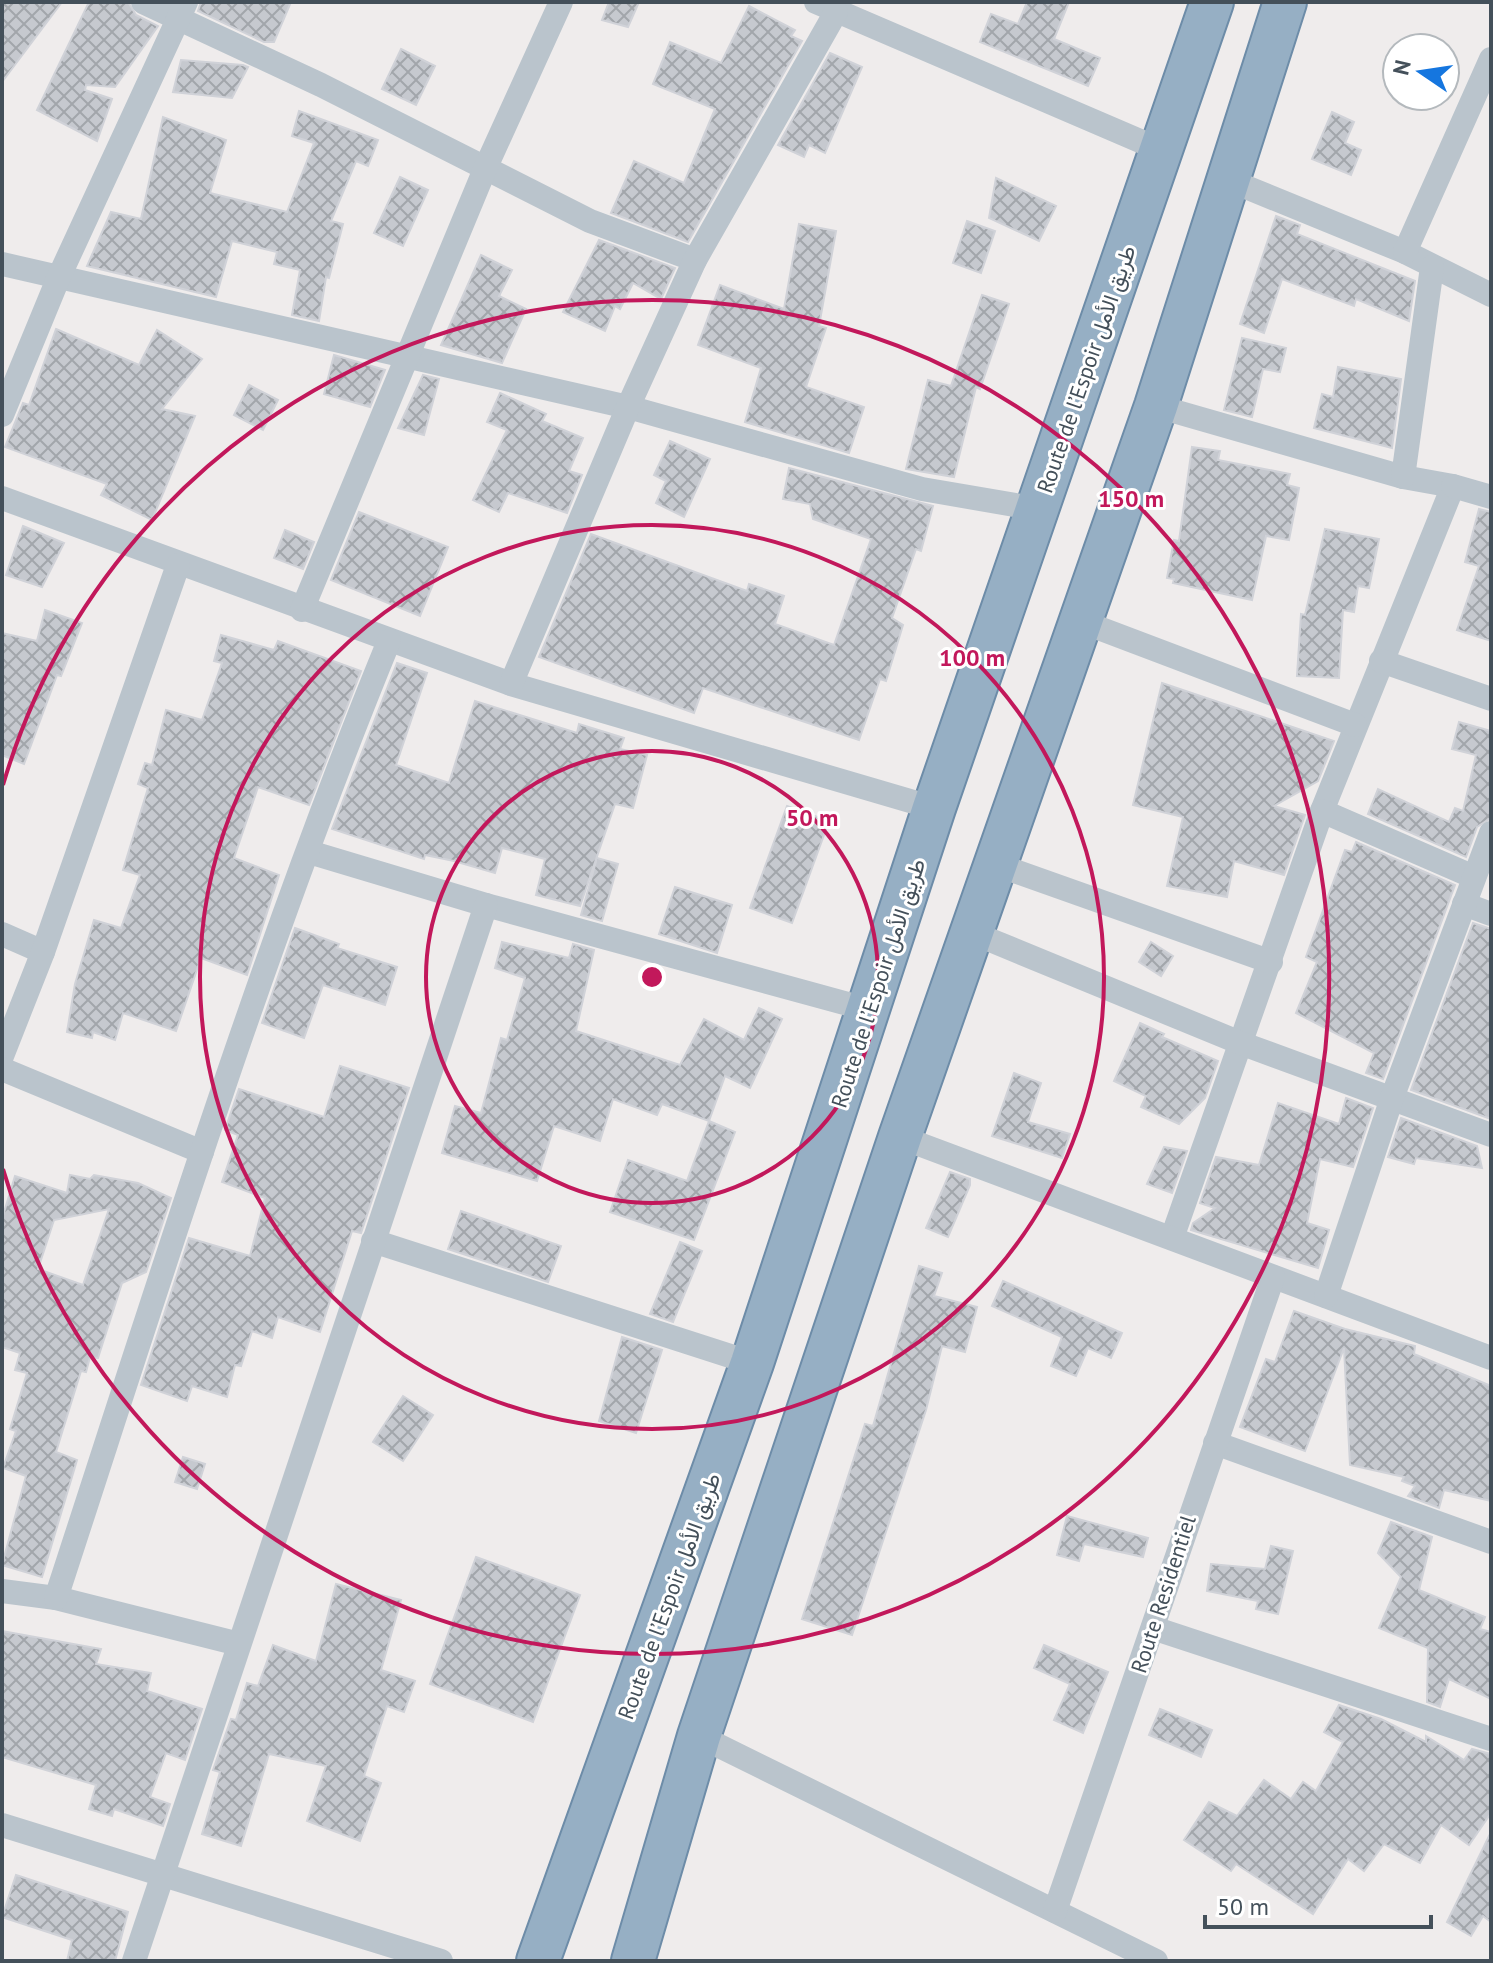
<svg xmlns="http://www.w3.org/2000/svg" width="1493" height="1963" viewBox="0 0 1493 1963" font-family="'PT Sans',Vazirmatn,sans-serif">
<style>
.building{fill:url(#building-cross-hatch);stroke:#d0d2d8;stroke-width:2;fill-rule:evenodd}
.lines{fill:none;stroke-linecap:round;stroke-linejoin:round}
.trunk-casing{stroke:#6d8ca8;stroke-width:46}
.minor{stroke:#bac4cc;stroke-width:24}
.trunk{stroke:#96afc4;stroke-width:42}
.ring{fill:none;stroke:#c2185b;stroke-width:4}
.labels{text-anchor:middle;stroke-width:6;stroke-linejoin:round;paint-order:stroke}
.street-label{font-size:22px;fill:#44505a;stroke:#fff}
.centre{fill:#c2185b;stroke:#fff;stroke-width:4}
.ring-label{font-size:24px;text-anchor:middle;font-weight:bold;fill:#c2185b;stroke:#fff;stroke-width:6;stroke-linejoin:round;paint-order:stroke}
</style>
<defs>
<pattern id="building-cross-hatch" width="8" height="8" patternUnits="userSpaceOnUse" patternTransform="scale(2)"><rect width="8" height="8" fill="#c6c9cf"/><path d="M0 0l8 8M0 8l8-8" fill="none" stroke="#a2a6ab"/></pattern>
</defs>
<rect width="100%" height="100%" fill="#efecec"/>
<g class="building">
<polygon points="2,2 62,2 2,82"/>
<polygon points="89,2 128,2 136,15 158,26 115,87 86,85 85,90 112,99 97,141 37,110"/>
<polygon points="201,2 291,2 274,42 264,42 198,11"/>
<polygon points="609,2 639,2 628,27 602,20"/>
<polygon points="1027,2 1069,2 1054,39 1100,58 1088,86 980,42 991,14 1018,24"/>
<polygon points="749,6 795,30 791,36 802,41 688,242 611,213 634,161 684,183 715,109 653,84 670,42 721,63"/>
<polygon points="401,49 435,66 416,105 382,89"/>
<polygon points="830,53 862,67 825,153 809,145 804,157 778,145"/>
<polygon points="181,60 243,65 248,67 232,98 173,92"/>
<polygon points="299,111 378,140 368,166 356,161 331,221 343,224 329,278 326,277 319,321 292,315 300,270 274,264 277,252 232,241 216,297 87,266 111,212 141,219 163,117 226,140 210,193 287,212 314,143 292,136"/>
<polygon points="1332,112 1354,122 1345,143 1361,150 1351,175 1312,159"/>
<polygon points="400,177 428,190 403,246 374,233"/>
<polygon points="996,178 1056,206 1039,241 989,218"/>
<polygon points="1276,216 1300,225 1297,234 1415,281 1409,321 1356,299 1354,306 1282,279 1264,333 1240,324"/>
<polygon points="967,221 995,231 981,273 953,263"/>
<polygon points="799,224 836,231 819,326 826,328 806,387 864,407 849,453 745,422 761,368 698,345 720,285 784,309"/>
<polygon points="599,240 675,268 661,299 633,283 620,309 615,306 605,331 563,312"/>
<polygon points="481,255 512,270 499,296 526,309 502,363 441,345"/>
<polygon points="982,295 1009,304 980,389 976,387 954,477 906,469 928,380 951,386"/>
<polygon points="56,329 139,365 157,330 202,359 162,409 195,416 152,520 101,495 107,484 5,447 23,403 29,405"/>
<polygon points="1242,338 1286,348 1280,372 1263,369 1252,417 1224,410"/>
<polygon points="334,355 385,370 370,407 324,394"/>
<polygon points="1338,367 1401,379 1392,448 1314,428 1322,394 1333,397"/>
<polygon points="423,375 439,379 424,435 398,428"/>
<polygon points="249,385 278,400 263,430 234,415"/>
<polygon points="500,393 546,414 542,421 583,438 569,471 582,475 567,513 508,493 499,512 473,500 507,430 487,422"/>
<polygon points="670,441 710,459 684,517 656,503 666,481 654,475"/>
<polygon points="1192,447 1220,451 1218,460 1290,474 1287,485 1299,488 1289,540 1266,536 1252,600 1173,583 1174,579 1167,578 1174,540 1179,541"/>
<polygon points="789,468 933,506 921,551 916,549 892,618 903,625 886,681 880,679 859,740 703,688 694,713 539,657 591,534 747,591 749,584 784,596 775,624 834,645 871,539 813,519 810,504 783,499"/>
<polygon points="1479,509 1491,512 1491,641 1457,630 1479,566 1465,562"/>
<polygon points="359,512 448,547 420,616 331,580"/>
<polygon points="23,526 64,543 42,587 6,575"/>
<polygon points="1325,529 1379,539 1369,588 1358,586 1354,612 1343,610 1339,678 1297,676 1301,614 1305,615"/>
<polygon points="285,530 314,542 303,569 274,558"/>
<polygon points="45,610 82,623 61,676 57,675 24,764 2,755 2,633 37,641"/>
<polygon points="221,635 274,650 278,641 361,671 309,805 258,787 234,858 279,875 247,975 201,958 176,1031 123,1013 115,1040 93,1032 92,1038 67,1032 75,984 94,920 121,928 140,875 123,870 148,788 138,784 145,763 152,765 166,710 202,720 222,663 214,661"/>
<polygon points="397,663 427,673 396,765 449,783 475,701 577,733 579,724 624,738 620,749 647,755 633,808 615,804 580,906 536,895 545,859 502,848 495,873 454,861 425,855 424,859 332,829"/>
<polygon points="1162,683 1334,741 1318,781 1274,806 1305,815 1284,875 1234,861 1227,897 1167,886 1183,817 1133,805"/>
<polygon points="1459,722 1491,731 1491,818 1477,827 1466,857 1368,814 1378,789 1449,822 1455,808 1463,811 1476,755 1452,749"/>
<polygon points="787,806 829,821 792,923 750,908"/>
<polygon points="1356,842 1455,885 1383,1079 1366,1073 1374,1053 1296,1013 1317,962 1306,957 1345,850 1352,852"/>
<polygon points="597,858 618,864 602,921 581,915"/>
<polygon points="675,887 732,905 717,953 659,934"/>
<polygon points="1473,923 1491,929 1491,1119 1411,1090"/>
<polygon points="295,928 339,944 337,948 397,967 385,1005 323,985 304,1038 262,1023"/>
<polygon points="502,942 569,958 573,944 594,950 576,1031 680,1065 704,1019 744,1040 759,1008 782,1019 750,1088 725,1076 709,1121 662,1104 657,1115 613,1099 600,1141 554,1126 537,1181 442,1153 455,1106 481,1113 501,1038 507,1040 525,978 495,968"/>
<polygon points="1151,942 1173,956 1161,976 1139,962"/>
<polygon points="1140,1023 1164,1034 1162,1037 1218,1061 1205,1098 1179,1124 1141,1107 1146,1096 1114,1081"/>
<polygon points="340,1066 409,1088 361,1233 352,1231 320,1332 278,1317 272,1338 252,1331 241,1366 235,1365 227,1397 192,1386 187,1401 141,1385 189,1238 250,1256 265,1198 222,1182 238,1135 225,1130 239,1089 324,1117"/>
<polygon points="1014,1073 1041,1083 1028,1122 1070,1134 1062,1158 992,1136"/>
<polygon points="1346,1098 1373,1108 1353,1167 1320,1159 1307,1223 1329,1230 1318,1268 1191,1230 1193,1223 1215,1208 1200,1203 1216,1157 1259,1165 1278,1103 1339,1124"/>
<polygon points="1401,1118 1477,1146 1482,1168 1416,1158 1414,1164 1388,1157"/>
<polygon points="709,1121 735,1132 694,1240 610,1212 628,1160 687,1181"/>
<polygon points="1164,1147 1187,1151 1172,1193 1147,1184"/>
<polygon points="950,1172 970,1179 970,1185 948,1237 926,1228"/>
<path d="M70,1175L90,1179L94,1175L138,1183L171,1198L146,1272L122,1283L98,1358L90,1357L86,1372L81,1371L56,1452L77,1460L42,1577L2,1565L26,1476L3,1468L16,1431L10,1429L27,1373L15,1370L20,1353L2,1347V1219L15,1176L67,1193ZM109,1209L83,1285L38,1269L54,1220Z"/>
<polygon points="461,1211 561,1246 548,1282 448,1249"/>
<polygon points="680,1242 702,1251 673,1322 650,1314"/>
<polygon points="919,1266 942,1273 934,1296 977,1307 965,1352 942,1346 926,1410 852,1635 802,1619 865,1424 873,1426"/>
<polygon points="1003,1281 1122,1333 1111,1358 1088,1348 1076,1376 1051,1366 1062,1337 992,1306"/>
<polygon points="1294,1311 1345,1329 1415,1346 1414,1354 1491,1386 1491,1501 1444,1490 1439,1508 1408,1496 1415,1486 1402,1481 1404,1477 1350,1465 1344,1348 1305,1451 1240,1427 1266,1359 1275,1362"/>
<polygon points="622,1337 662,1350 636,1433 599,1421"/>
<polygon points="403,1396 433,1415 403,1461 373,1442"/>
<polygon points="183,1457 205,1464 197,1489 175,1482"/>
<polygon points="1067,1516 1148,1538 1143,1557 1084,1544 1079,1561 1057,1555"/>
<polygon points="1391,1522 1432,1537 1419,1590 1485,1617 1480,1629 1491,1632 1491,1699 1449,1679 1440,1707 1427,1702 1428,1648 1379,1628 1401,1577 1378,1553"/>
<polygon points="1271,1546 1293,1551 1278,1614 1256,1609 1258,1601 1207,1591 1211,1564 1265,1569"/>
<polygon points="476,1557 580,1595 533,1722 430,1684"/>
<polygon points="336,1584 401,1600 381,1670 415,1681 404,1712 387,1706 364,1776 381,1783 360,1841 307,1821 326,1766 269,1754 241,1846 202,1834 220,1772 213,1770 231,1719 236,1720 247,1683 258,1686 273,1645 316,1661"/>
<polygon points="2,1631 101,1649 96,1664 151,1673 147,1691 202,1709 185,1760 166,1753 150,1797 170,1804 163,1826 114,1809 112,1816 89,1809 96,1785 2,1757"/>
<polygon points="1044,1645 1108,1672 1083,1733 1054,1720 1070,1684 1034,1668"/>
<polygon points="1339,1705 1381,1719 1426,1742 1426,1736 1464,1760 1472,1749 1491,1754 1491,1813 1469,1845 1441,1825 1420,1863 1384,1844 1364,1871 1348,1859 1313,1914 1236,1864 1231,1871 1184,1840 1209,1802 1237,1816 1264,1780 1291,1799 1303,1782 1316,1791 1343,1742 1324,1732"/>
<polygon points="1160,1709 1212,1730 1201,1757 1149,1735"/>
<polygon points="1491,1832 1491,1922 1483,1916 1471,1936 1447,1922"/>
<polygon points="16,1875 128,1912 115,1961 67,1961 72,1940 2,1917"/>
</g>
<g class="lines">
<g class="trunk-casing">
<g id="trunk">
<polyline points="538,1961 752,1363 934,808 1212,2"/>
<polyline points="633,1961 699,1736 900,1137 1156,406 1285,2"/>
</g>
</g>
<g class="minor">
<polyline points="143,2 321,85 590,221 695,260"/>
<polyline points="816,2 1161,150"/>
<polyline points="1231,181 1405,252 1491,295"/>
<polyline points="1405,252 1491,59"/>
<polyline points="2,264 628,407 922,489 1038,509"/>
<polyline points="1156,406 1403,477 1453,486 1322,811 1172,1238"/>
<polyline points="2,415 58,279 186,2"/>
<polyline points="1403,477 1432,267"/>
<polyline points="1453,486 1491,497"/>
<polyline points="2,498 511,684 934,808"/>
<polyline points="302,610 485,169 561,2"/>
<polyline points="1080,621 1355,725"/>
<polyline points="1381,661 1491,699"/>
<polyline points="511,684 628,407 695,260 836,12"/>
<polyline points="1322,811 1474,877"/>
<polyline points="309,852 486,905 870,1010"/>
<polyline points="995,864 1271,962"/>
<polyline points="1464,904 1491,914"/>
<polyline points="2,934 43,952"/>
<polyline points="970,936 990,940 1243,1044 1491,1135"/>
<polyline points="2,1056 43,952 178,565"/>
<polyline points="2,1069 202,1152"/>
<polyline points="900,1137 1491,1358"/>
<polyline points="373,1241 752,1363"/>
<polyline points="1326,1296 1392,1098 1491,833"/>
<polyline points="1215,1443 1491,1542"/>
<polyline points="2,1591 56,1598 239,1644"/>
<path d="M56,1598C161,1277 261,953 389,641"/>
<polyline points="1153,1628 1491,1739"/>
<polyline points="699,1736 1156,1961"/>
<polyline points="2,1825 441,1961"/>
<polyline points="1055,1911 1273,1277"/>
<polyline points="134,1961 486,905"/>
</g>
<use href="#trunk" class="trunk"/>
</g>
<g class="ring">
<circle cx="652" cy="977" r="226"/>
<circle cx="652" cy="977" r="452"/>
<path d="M3 785A677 677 0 1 1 3 1169"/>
</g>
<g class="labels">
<g class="street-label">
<text transform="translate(1086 369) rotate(-71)" y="8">Route de l’Espoir طريق الأمل</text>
<text transform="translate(878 983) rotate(-72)" y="8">Route de l’Espoir طريق الأمل</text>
<text transform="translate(1163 1594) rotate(-72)" y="8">Route Residentiel</text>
<text transform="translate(669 1596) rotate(-70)" y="8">Route de l’Espoir طريق الأمل</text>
</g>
</g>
<circle cx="652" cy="977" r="12" class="centre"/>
<g class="ring-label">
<text x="1131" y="507">150 m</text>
<text x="972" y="666">100 m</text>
<text x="812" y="826">50 m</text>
</g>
<rect width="1493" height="1963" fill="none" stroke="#44505a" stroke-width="8"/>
<g transform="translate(1421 72) rotate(283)"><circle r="38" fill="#ffffff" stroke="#b4b9bd" stroke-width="2"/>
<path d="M0-6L14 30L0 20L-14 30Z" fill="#1576df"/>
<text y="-12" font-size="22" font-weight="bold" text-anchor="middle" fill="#44505a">N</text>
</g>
<path d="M1205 1915v12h226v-12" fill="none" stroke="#44505a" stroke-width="4"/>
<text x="1217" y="1915" font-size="24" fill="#44505a" stroke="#ffffff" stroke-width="6" paint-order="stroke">50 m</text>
</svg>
